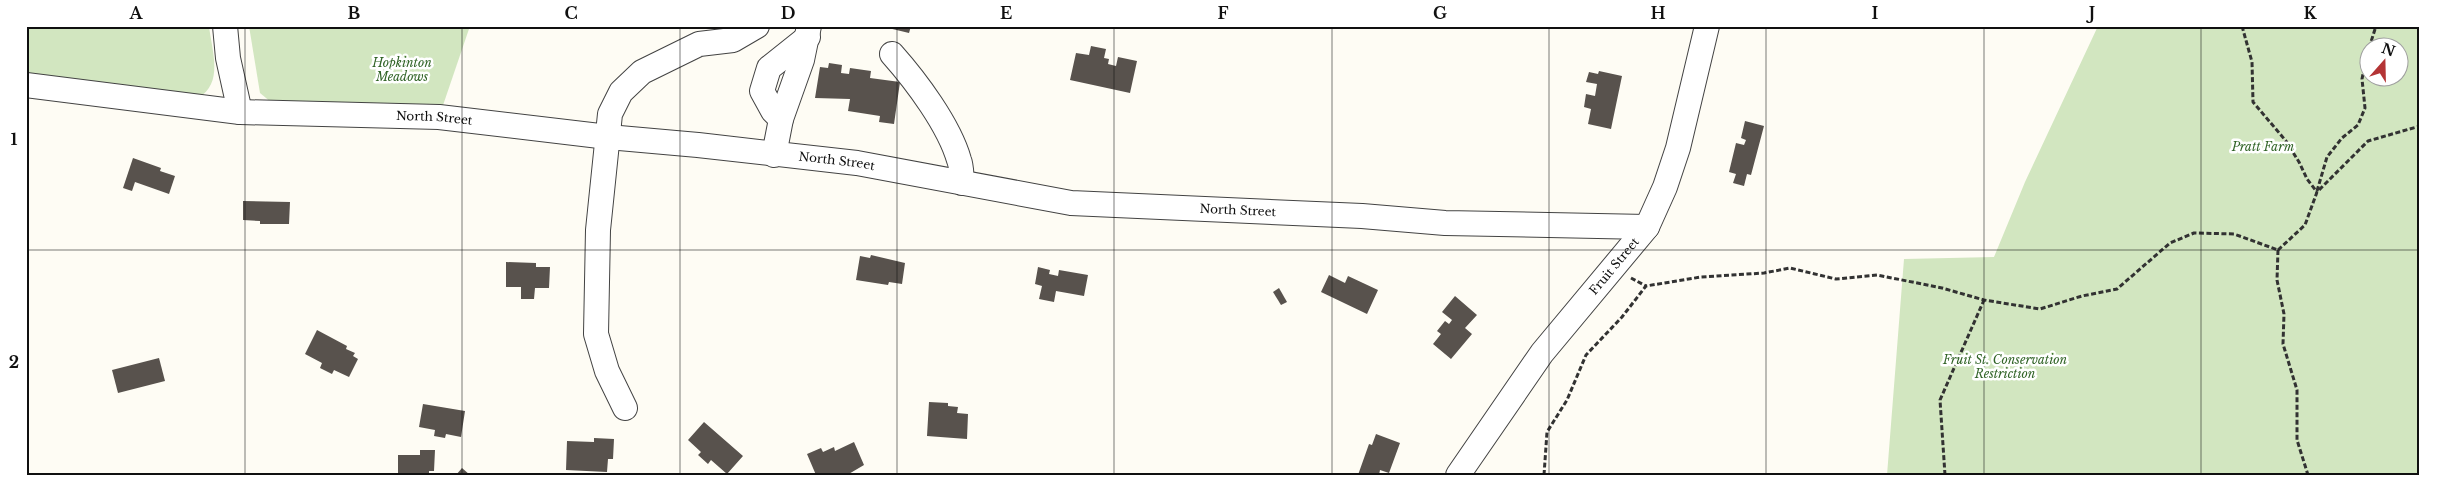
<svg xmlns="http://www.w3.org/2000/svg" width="2446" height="501" viewBox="0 0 2446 501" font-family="'Libre Baskerville',serif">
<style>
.green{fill:#d2e6c0;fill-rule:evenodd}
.building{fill:#58524d}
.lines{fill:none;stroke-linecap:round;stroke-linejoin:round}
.minor-casing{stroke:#434343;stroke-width:26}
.path{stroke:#323232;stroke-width:3;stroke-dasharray:5 2.5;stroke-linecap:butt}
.minor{stroke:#fff;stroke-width:24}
.grid{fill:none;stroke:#101010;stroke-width:1;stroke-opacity:0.55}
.labels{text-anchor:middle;stroke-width:5;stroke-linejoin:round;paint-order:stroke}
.park-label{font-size:12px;font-style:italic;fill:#306326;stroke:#fff}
.street-label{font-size:12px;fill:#101010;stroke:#fff}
.neatline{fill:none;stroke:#101010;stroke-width:2}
.grid-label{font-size:16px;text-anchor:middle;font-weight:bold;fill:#101010}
</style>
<rect width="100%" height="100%" fill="#fefcf4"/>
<g class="green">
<path d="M26,26H209C212,52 224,83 198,98L26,78Z"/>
<polygon points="249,26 470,26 439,117 272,103 260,93"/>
<path d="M2098,26H2420V475H1887L1904,259L1994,257L2025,182ZM2368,48H2398V78H2368Z"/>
</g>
<g class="building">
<polygon points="880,26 911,26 909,33"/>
<polygon points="1091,46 1106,49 1104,58 1109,59 1108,64 1116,66 1118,57 1137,61 1130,93 1070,80 1076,53 1089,55"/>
<polygon points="829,63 842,65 841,73 849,74 850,68 871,71 870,78 900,82 894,124 879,122 880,116 848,111 850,99 815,98 820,67 828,68"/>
<polygon points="1599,71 1622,76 1611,129 1588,124 1591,109 1584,107 1586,94 1595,96 1597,84 1586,82 1589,72 1598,74"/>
<polygon points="1745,121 1764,126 1751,175 1747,174 1744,186 1733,183 1736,174 1729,172 1736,143 1744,145 1746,140 1741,138"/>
<polygon points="133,158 161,168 160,171 175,176 169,194 135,182 132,191 123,188"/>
<polygon points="243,201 290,202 289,224 260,224 260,221 243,220"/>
<polygon points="871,255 905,263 902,284 889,282 888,285 856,280 860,256 870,258"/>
<polygon points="506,262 536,263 536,267 550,267 549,288 535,288 534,299 521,299 521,287 506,287"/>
<polygon points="1038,267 1050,270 1049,274 1058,276 1059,270 1088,275 1084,296 1056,291 1054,302 1039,299 1042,286 1035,284"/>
<polygon points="1329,275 1345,283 1348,276 1378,290 1367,314 1321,292"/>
<polygon points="1279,288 1287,302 1281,305 1273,292"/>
<polygon points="1455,296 1477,315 1465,328 1472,334 1451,359 1433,344 1441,334 1437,331 1445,321 1449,324 1452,320 1442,312"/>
<polygon points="317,330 347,346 346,349 355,353 353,356 358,359 349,377 334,370 332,374 320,368 322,363 305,354"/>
<polygon points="159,358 165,381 118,393 112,370"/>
<polygon points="929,402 948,403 948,406 958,407 957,413 968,414 967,439 927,436"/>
<polygon points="423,404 465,411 461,437 446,434 445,438 434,436 435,430 419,427"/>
<polygon points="704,422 743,456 727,474 711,460 708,464 698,455 701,452 688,440"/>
<polygon points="1376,434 1400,443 1389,473 1380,470 1379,475 1358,475 1369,444 1372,445"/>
<polygon points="594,438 614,439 613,459 608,459 607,472 566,470 567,441 594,442"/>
<polygon points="854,442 864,465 847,475 816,475 807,454 821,448 823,452 834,447 835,451"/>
<polygon points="420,450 435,450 434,471 429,471 429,475 398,475 398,455 420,455"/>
<polygon points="462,468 470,475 456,475"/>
</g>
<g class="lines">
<g class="minor-casing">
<g id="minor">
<polyline points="225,26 228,58 240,112"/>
<path d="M892,54C916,81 949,125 959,160C962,167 961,176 962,183"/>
<path id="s1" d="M26,85L240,112L439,117L608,137L698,145L857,163L1071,203L1362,216L1445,223L1647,227"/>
<polyline points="781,119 773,111 762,91 769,68 808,37"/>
<polyline points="774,155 781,119 802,60 809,26"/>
<polyline points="625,408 607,371 596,334 598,230 610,114 621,92 642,72 699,44 733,40 757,26"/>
<path id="s2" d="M1458,475L1542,353L1647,227L1665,187L1678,148L1707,26"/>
</g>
</g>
<g class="path">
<polyline points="2242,26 2252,62 2253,102 2286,141 2299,162 2307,179 2317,192"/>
<polyline points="2369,48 2376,26"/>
<polyline points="2317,191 2327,157 2342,138 2358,125 2365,108 2362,79 2368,49"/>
<polyline points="2278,250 2277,280 2284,314 2283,344 2297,390 2297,440 2308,475"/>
<polyline points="2278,250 2305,225 2317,192 2368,141 2420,126"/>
<polyline points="1631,278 1646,286"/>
<polyline points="1544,475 1547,432 1567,400 1586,355 1622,317 1646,286 1701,277 1764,273 1790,268 1836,279 1877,275 1942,288 1984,300 2040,309 2082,296 2117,289 2170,243 2194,233 2234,234 2278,250"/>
<polyline points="1945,475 1940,400 1984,300"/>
</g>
<use href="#minor" class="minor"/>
</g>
<path class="grid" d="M245,26V475M462,26V475M680,26V475M897,26V475M1114,26V475M1332,26V475M1549,26V475M1766,26V475M1984,26V475M2201,26V475M26,250H2420"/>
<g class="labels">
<g class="park-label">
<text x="402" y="67">Hopkinton<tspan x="402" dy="14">Meadows</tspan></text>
<text x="2263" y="151">Pratt Farm</text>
<text x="2005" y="364">Fruit St. Conservation<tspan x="2005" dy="14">Restriction</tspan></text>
</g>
<g class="street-label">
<text dy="4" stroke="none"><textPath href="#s1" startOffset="410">North Street</textPath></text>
<text dy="4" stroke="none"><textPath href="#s1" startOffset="815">North Street</textPath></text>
<text dy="4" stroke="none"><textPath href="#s1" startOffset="1220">North Street</textPath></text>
<text dy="4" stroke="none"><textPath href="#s2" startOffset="261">Fruit Street</textPath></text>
</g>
</g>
<rect width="2446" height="501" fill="none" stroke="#ffffff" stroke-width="55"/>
<g transform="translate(2384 62) rotate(20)"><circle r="24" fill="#ffffff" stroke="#9f9f9f"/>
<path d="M0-4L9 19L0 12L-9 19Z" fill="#b43435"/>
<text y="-8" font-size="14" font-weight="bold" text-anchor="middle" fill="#101010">N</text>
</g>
<rect x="28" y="28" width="2390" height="446" class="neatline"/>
<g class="grid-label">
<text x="136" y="19">A</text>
<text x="354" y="19">B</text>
<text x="571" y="19">C</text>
<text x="788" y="19">D</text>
<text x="1006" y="19">E</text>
<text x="1223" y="19">F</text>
<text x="1440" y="19">G</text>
<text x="1658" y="19">H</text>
<text x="1875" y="19">I</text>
<text x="2092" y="19">J</text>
<text x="2310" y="19">K</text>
<text x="14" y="145">1</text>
<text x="14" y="368">2</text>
</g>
</svg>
